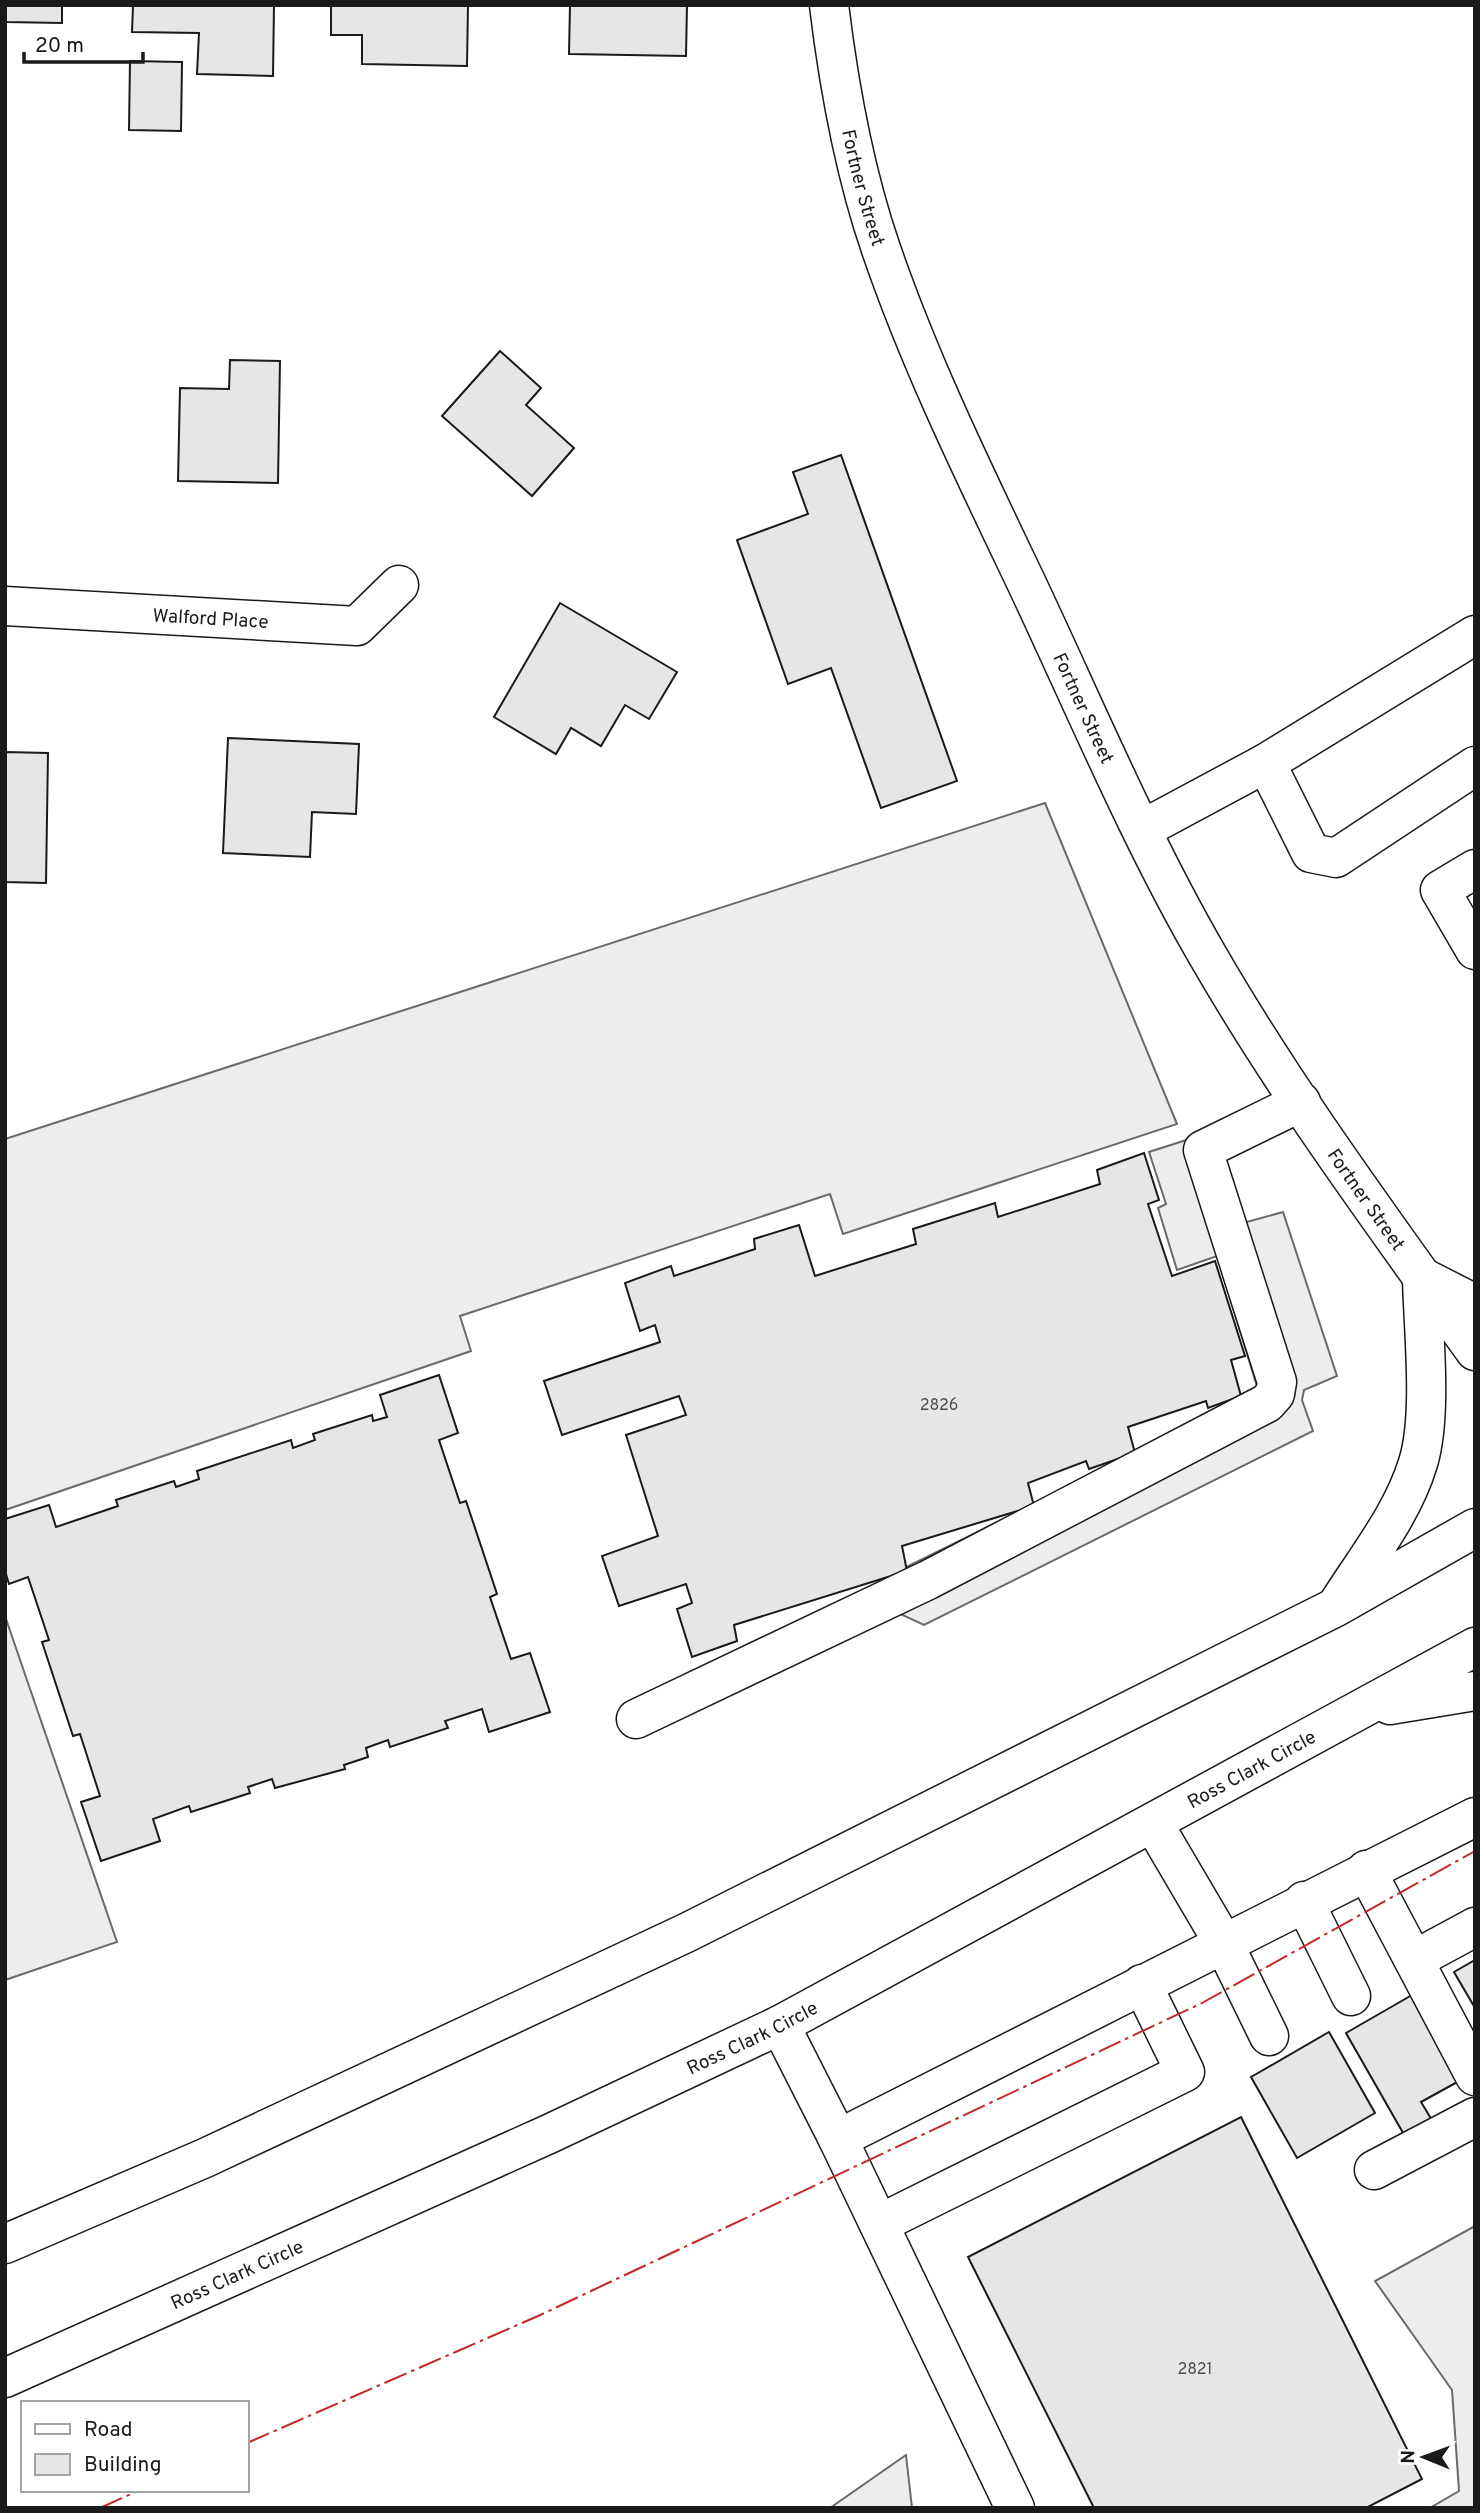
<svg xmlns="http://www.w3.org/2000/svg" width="1480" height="2513" viewBox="0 0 1480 2513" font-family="Overpass,sans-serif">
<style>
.built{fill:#ededed;stroke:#6a6a6a;stroke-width:2}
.building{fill:#e6e6e6;stroke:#1a1a1a;stroke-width:2}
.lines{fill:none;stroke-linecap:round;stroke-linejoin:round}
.minor-casing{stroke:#1a1a1a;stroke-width:41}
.highway-casing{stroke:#1a1a1a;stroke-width:41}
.minor{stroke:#fff;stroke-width:38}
.highway{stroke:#fff;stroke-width:38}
.power{stroke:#c62828;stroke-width:2;stroke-dasharray:24 5 3.5 5;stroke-linecap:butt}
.labels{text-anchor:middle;stroke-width:5;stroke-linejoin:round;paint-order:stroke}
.number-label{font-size:16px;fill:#4d4d4d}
.street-label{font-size:19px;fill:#1a1a1a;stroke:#fff}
</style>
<rect width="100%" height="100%" fill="#fff"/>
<g class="built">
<polygon points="1045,803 1177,1124 843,1234 830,1194 460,1316 471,1351 5,1510 5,1139"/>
<polygon points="1208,1133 1236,1225 1283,1212 1337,1376 1304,1390 1302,1400 1313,1431 924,1625 896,1612 884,1578 1259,1393 1217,1256 1177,1270 1158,1208 1166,1204 1149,1152"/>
<polygon points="5,1616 117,1942 5,1980"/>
<polygon points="1475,2226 1475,2508 1430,2508 1459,2491 1452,2390 1375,2281"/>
<polygon points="906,2455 912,2508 830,2508"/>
</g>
<g class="building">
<polygon points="5,5 62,5 62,23 5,22"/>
<polygon points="133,5 274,5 273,76 197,74 199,33 132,32"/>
<polygon points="331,5 468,5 467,66 362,64 362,35 331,35"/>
<polygon points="570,5 687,5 686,56 569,54"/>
<polygon points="130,61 182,62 181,131 129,130"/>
<polygon points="500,351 541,388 526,405 574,448 532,496 442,416"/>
<polygon points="230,360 280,361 278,483 178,481 180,388 229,389"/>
<polygon points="841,455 957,781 881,808 831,668 788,684 737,540 808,514 793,472"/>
<polygon points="560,603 677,672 649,719 625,705 601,746 571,728 556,754 494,717"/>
<polygon points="228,738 359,744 356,814 312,812 310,857 223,853"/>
<polygon points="5,752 48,753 46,883 5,882"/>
<polygon points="1144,1153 1159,1200 1148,1204 1172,1276 1215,1261 1245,1356 1231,1360 1241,1396 1208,1408 1206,1401 1128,1427 1135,1453 1089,1469 1086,1461 1028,1483 1034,1506 902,1546 907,1571 734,1625 737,1641 692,1657 677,1609 692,1603 686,1584 619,1606 602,1556 658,1536 626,1435 686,1415 679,1396 562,1435 544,1381 660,1342 655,1325 640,1331 625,1283 671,1266 674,1276 755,1249 754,1239 799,1225 815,1276 916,1244 913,1229 995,1203 998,1217 1100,1184 1097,1170"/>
<polygon points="439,1375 458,1433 439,1440 460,1503 466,1501 497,1594 490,1597 511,1659 530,1653 550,1712 489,1732 482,1709 445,1721 448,1728 390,1747 388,1740 366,1748 368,1757 344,1765 345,1769 275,1788 272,1779 248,1787 250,1793 191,1812 189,1806 153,1819 160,1841 101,1861 81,1802 100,1796 80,1734 73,1736 42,1642 49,1640 28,1577 9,1584 5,1571 5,1519 49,1505 56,1527 118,1506 116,1500 174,1481 176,1487 199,1479 197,1471 291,1440 293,1448 315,1440 313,1434 372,1415 373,1421 387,1417 380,1395"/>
<polygon points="1475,1960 1475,2008 1454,1972"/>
<polygon points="1412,1995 1461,2080 1421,2102 1433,2122 1406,2138 1346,2033"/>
<polygon points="1329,2032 1375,2113 1297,2158 1251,2077"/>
<polygon points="1241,2117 1422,2479 1366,2508 1094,2508 968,2257"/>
</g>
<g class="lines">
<g class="minor-casing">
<g id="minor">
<path id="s1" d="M829,5C839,87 854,171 881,249C920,363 974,473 1026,582C1085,707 1139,837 1208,956C1287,1093 1383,1222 1475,1351"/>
<path id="s2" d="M5,606L357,626L399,585"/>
<polyline points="1266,763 1311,853 1336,858 1475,766"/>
<polyline points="1143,829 1266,763 1475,635"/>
<polyline points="1475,869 1440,890 1475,950"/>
<polyline points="636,1719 928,1580 1267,1403 1275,1394 1277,1382 1203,1150 1301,1102"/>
<polyline points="1153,1823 1223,1942 1269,2036"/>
<polyline points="1366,1870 1475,2076"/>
<polyline points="1304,1901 1351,1996"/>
<polyline points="1414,1960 1475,1927"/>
<polyline points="780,2025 838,2139 1475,1817"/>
<polyline points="838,2139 1015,2508"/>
<polyline points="1374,2170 1475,2117"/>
<polyline points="879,2224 1185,2072 1142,1984"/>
</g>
</g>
<g class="highway-casing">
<g id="highway">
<path d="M1339,1602C1367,1558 1403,1513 1418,1463C1433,1415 1423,1329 1422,1277L1475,1304"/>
<polyline points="1390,1705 1475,1691"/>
<polyline points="5,2244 205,2158 686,1933 1336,1607 1475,1528"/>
<path id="s3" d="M5,2378L549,2134L780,2025L1475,1647"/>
</g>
</g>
<use href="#minor" class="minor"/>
<use href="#highway" class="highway"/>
<g class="power">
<polyline points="247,2443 538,2316 1202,2003 1475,1851"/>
<polyline points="100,2508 140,2490"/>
</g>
</g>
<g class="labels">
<g class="number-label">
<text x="939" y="1410">2826</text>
<text x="1195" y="2374">2821</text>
</g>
<g class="street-label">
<text dy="7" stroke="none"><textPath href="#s1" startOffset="186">Fortner Street</textPath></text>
<text dy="7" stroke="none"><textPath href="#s2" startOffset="206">Walford Place</textPath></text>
<text dy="7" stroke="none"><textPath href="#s1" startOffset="752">Fortner Street</textPath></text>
<text dy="7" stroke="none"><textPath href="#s1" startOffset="1320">Fortner Street</textPath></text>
<text dy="7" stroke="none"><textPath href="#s3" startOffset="1388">Ross Clark Circle</textPath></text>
<text dy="7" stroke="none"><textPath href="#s3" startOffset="821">Ross Clark Circle</textPath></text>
<text dy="7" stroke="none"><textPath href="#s3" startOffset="254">Ross Clark Circle</textPath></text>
</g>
</g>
<rect width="1480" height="2513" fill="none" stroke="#1a1a1a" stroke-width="14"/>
<rect x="21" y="2401" width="228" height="91" fill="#ffffff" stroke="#a3a3a3" stroke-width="2"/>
<rect x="35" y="2424" width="35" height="10" fill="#ffffff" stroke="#a3a3a3" stroke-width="2"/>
<text x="84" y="2436" font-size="21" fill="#1a1a1a">Road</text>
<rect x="35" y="2454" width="35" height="21" fill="#e6e6e6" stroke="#a3a3a3" stroke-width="2"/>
<text x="84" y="2471" font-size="21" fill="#1a1a1a">Building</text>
<g transform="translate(1424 2457) rotate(271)" stroke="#ffffff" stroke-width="5" paint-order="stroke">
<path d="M0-5L12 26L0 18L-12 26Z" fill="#1a1a1a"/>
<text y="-10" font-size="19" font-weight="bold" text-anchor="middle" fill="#1a1a1a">N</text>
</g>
<path d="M24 52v10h119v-10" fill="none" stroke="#1a1a1a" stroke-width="3.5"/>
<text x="35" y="52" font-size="21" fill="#1a1a1a" stroke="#ffffff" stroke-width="5" paint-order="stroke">20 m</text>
</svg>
